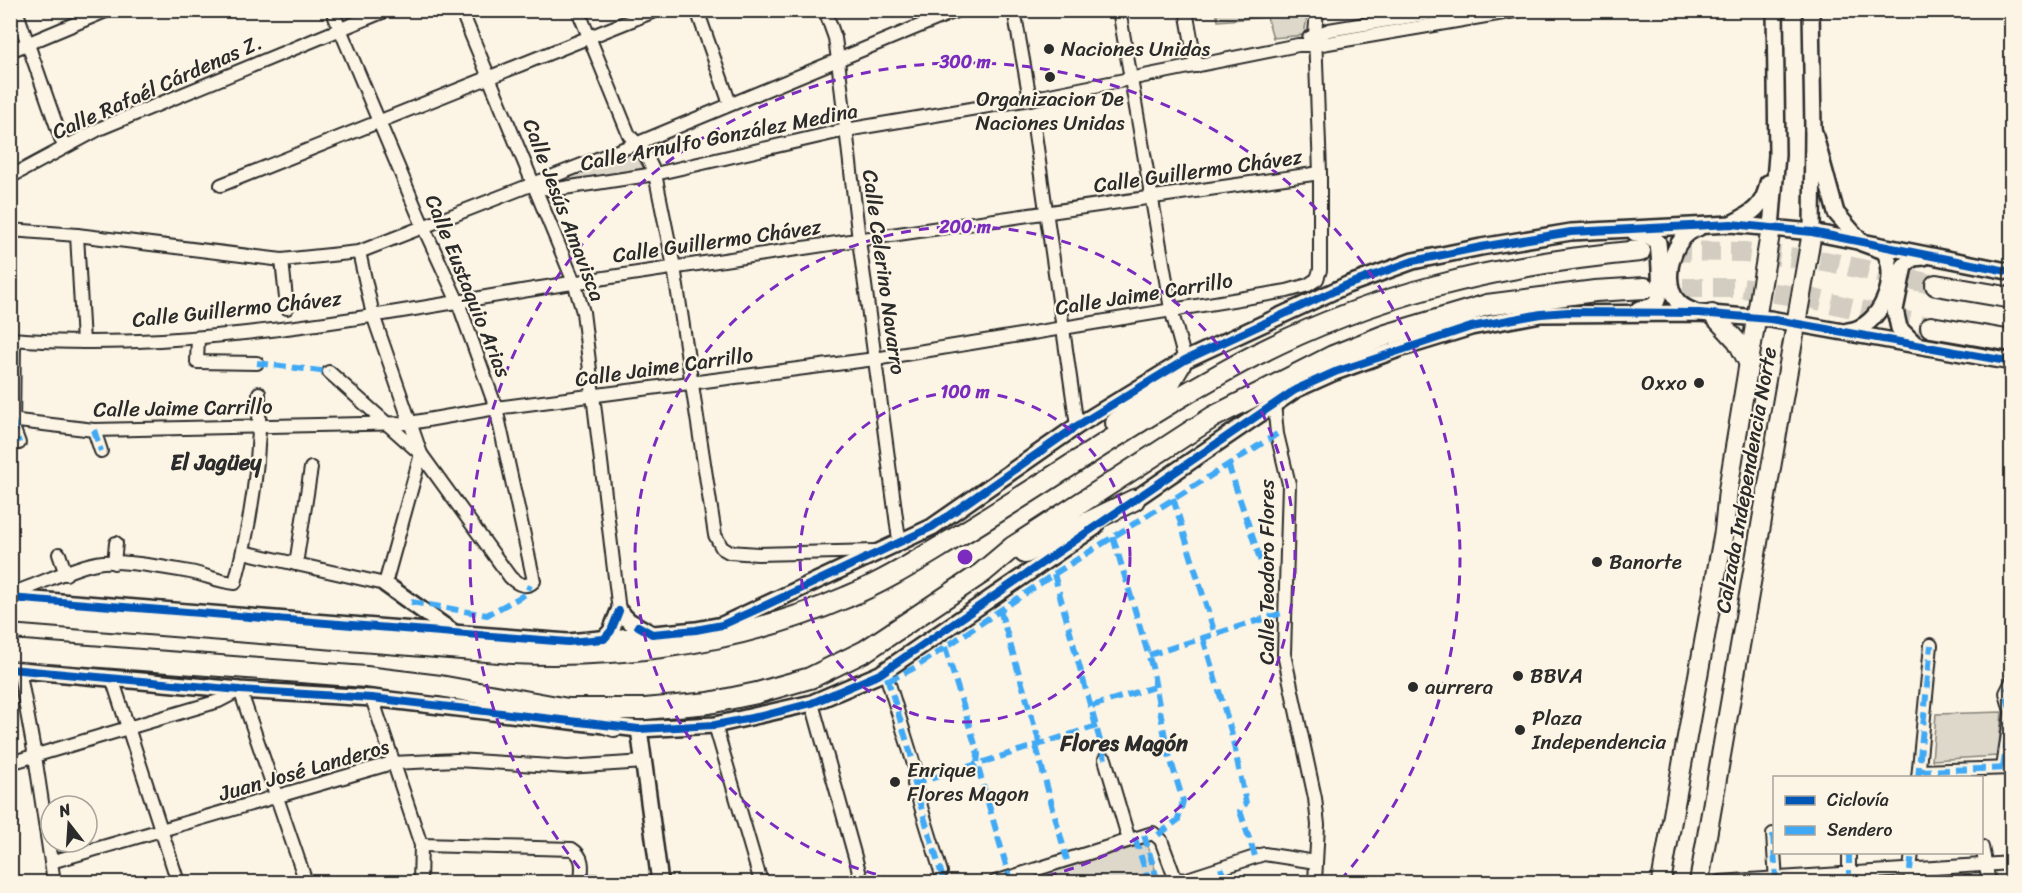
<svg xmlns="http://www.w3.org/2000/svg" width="2022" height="893" viewBox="0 0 2022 893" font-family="Sriracha,sans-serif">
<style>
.green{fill:#ded8ca;stroke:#84827a;stroke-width:1.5}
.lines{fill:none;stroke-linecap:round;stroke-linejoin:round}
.trunk-tunnel{stroke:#d2cdc0;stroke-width:20;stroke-dasharray:20 10;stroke-linecap:butt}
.minor-casing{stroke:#2b2b2b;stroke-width:16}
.tertiary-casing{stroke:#2b2b2b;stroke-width:20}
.primary-casing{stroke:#2b2b2b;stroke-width:22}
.trunk-casing{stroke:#2b2b2b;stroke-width:24}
.minor{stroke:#fcf5e5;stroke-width:12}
.tertiary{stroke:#fcf5e5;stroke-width:15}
.primary{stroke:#fcf5e5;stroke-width:18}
.trunk{stroke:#fcf5e5;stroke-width:20}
.quiet{stroke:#3fa9f5;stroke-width:6;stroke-dasharray:12 6;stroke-linecap:butt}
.cycleway-casing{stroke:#fcf5e5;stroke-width:11}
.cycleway{stroke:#0057b8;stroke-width:8}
.ring{fill:none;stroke:#7b2cbf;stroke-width:3;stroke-dasharray:10 8}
.poi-dot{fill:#2b2b2b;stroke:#fcf5e5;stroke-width:2}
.labels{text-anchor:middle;stroke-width:4.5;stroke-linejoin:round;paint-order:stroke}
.poi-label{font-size:21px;fill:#2b2b2b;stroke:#fcf5e5;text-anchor:start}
.street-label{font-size:21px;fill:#2b2b2b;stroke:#fcf5e5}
.neighbourhood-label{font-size:22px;font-weight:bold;fill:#2b2b2b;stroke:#fcf5e5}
.centre{fill:#7b2cbf;stroke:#fcf5e5;stroke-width:3}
.ring-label{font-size:18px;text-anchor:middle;font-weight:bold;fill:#7b2cbf;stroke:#fcf5e5;stroke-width:4.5;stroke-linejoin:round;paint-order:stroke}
</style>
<rect width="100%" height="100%" fill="#fcf5e5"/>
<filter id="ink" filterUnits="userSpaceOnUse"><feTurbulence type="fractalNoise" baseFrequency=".0167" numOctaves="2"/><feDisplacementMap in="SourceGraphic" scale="12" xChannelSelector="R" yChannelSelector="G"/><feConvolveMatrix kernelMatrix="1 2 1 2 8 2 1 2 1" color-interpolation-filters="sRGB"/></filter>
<g filter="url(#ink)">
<g class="green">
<polygon points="1216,11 1308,11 1304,35 1273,38 1267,17 1218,21"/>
<polygon points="627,152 638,158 645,170 567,183 560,179"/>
<polygon points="2002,712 1998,756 1932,760 1936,714"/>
<polygon points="1147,843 1159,882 1020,882"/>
</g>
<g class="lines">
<g class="trunk-tunnel">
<polyline points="1640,251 1744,252 1825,261 1936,285"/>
<polyline points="1653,288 1742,288 1814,299 1931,327"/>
</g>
<g class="minor-casing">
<g id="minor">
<polyline points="16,10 64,147"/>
<polyline points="461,10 574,282 583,312 619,611"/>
<polyline points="578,10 629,135 644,151 655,174 674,267 715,535 722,548 729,552 758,554 876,551"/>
<polyline points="697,10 730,104"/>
<polyline points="825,10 835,38 838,60 859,240 899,540"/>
<polyline points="1014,10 1030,99"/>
<polyline points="1119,10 1171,309 1185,360"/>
<polyline points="1186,10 1196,66"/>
<polyline points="1309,38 1329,30 1449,10"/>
<polyline points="10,51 108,10"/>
<polyline points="1034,127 1077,426"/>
<polyline points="10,177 101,128 387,10"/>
<polyline points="221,185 657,10"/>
<polyline points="534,185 549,189 564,188 655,174 846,130 1030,99 1298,45 1316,45 1521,10"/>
<polyline points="10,230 77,235 282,260 359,252 638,143 958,10"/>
<polyline points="77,235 83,342"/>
<polyline points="282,260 287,308"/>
<polyline points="198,338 197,362 257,363"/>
<path d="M10,339C200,354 391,311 578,282C825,244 1073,208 1320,173"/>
<polyline points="14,339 13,427 19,443"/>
<path d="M329,372L421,454L510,577C517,584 526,589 534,581L496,408L458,302L423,226L332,10"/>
<polyline points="1274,403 1277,434 1289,484 1284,654 1315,798 1318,825 1315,882"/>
<polyline points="10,420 94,430 410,423 496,408 875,359 1287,291 1308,285 1317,279 1320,270 1320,173 1315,34 1317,10"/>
<polyline points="94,430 101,451"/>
<polyline points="243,552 385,584 421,454 373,315 359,252"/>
<polyline points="59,554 66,574"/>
<polyline points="114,563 116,543"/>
<polyline points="296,564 311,468"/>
<path d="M10,594C37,586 78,564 103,562C124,560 168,568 190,572C206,575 219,582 235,583C251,523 261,455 259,393"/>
<polyline points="19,669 35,756 54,882"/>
<polyline points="885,671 916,771 914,784 941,872"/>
<polyline points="112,678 178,882"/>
<polyline points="372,698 421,845 420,882"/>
<polyline points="812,703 862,882"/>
<polyline points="2010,708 2006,693 2012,681"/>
<polyline points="715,725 761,882"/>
<polyline points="1105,759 1129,840"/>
<polyline points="10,763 219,701 240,690 306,882"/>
<polyline points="2003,768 2012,707"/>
<polyline points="1919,771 2012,768"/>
<polyline points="1918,778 1931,645"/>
<polyline points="1773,834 1776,882"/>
<path d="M421,845L572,849C585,857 582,869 581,882"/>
<polyline points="1982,847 1989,882"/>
<polyline points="1849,852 1849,874"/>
<polyline points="1912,852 1910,870 1912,882"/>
<polyline points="51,862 392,763 457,760 567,767 645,762"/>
<polyline points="581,881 619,882"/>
<polyline points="995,882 1153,833 1161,840 1175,878 1184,880 1264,854 1316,862"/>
<polyline points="1719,882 2012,863"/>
</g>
</g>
<g class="tertiary-casing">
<g id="tertiary">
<polyline points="1811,10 1813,129 1812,232"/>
<path d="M1813,129L1836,213L1862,243L1884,251C1901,278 1880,328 1848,331"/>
<path d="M1731,224C1751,214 1764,207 1768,183"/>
<polyline points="1771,228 1777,155 1775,10"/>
<path d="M1635,233L1649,236L1658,242C1659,254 1664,298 1654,305C1650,308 1643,308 1639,309"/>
<path d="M1695,312C1687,309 1680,306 1675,298C1662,276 1673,236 1698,228"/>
<polyline points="1914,343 1899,328 1895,310 1904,266 1913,258 1924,257"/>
<polyline points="1125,506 1295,390 1335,372 1396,350 1471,327 1541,314 1699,313 1770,319 2012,362"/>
<polyline points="385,584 454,633"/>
<polyline points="10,598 568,642 696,630 722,625 932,527 1077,426 1185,360 1347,285 1413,261 1481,247 1571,232 1731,224 1812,232 2012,272"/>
<polyline points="604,639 611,631 619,611 629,621 652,634"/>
<polyline points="10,669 240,690 372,698 639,729 715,725 812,703 880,674 1095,527"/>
<polyline points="639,729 660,882"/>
</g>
</g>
<g class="primary-casing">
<g id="primary">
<polyline points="1712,314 1737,341 1749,364"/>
<polyline points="1661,882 1724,531 1728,490 1771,228"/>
<polyline points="1699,882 1812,232"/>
</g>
</g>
<g class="trunk-casing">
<g id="trunk">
<polyline points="1936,285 2012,298"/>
<polyline points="1931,327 2012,341"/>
<polyline points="1116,423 1170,382 1180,365"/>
<polyline points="1025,553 1134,500"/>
<path d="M10,613L512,653C628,658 740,643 847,597C887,581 923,557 960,535C1054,478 1145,414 1242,362C1367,295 1500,264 1640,251"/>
<polyline points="10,650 366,677 440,686 568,709 645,709 709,703 757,693 810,678 865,651 982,573 1013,547 1213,417 1333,356 1386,335 1487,305 1595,291 1645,288"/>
<polyline points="582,715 614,726"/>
</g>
</g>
<use href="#minor" class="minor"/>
<use href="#tertiary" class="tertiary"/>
<use href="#primary" class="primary"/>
<use href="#trunk" class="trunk"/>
<g class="quiet">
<polyline points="257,363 329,372"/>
<polyline points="13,421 19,443"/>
<polyline points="94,430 101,451"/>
<polyline points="1228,464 1266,577"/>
<polyline points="1173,498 1215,634"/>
<polyline points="1113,537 1152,667 1167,748 1183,801 1178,820 1158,835"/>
<polyline points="1054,574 1105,759"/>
<polyline points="411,602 487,615 526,594 530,585"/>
<polyline points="1000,610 1040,744"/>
<polyline points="1203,638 1231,731 1246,803 1240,811 1255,856"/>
<polyline points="945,647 978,754 977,764 1010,879"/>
<polyline points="1149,655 1285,612"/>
<polyline points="887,677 916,771 914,784 944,882"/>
<polyline points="888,681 916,667 1054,574 1277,434"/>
<polyline points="1092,706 1154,687"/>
<polyline points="2010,708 2006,693 2012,681"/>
<polyline points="1036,746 1067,860"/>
<polyline points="2003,768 2012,707"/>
<polyline points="1919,771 2012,768"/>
<polyline points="1918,778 1931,645"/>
<polyline points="914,784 1097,726"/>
<polyline points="1773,834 1776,880"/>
<polyline points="1144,835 1158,882"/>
<polyline points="1135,838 1149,882"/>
<polyline points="1849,852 1849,874"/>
<polyline points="1221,868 1225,882"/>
<polyline points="1910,870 1912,852"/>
</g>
<g class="cycleway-casing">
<g id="cycleway">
<polyline points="10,598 568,642 604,639 611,631 619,611"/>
<polyline points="638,626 652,634 696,630 722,625 762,607 932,527 1077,426 1185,360 1347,285 1413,261 1481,247 1571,232 1731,224 1812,232 2012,272"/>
<polyline points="10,669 240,690 372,698 639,729 715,725 762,716 812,703 880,674 1295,390 1335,372 1471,327 1541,314 1568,312 1699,313 1770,319 2012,362"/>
</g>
</g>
<use href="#cycleway" class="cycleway"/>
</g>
</g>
<g class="ring">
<circle cx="965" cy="557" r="165"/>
<path d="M911 882A330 330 0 1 1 1019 882"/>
<path d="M591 882A495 495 0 1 1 1339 882"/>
</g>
<g class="poi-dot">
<circle cx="1049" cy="49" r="6"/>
<circle cx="1050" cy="77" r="6"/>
<circle cx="1699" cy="383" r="6"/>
<circle cx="1597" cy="562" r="6"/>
<circle cx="1518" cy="676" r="6"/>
<circle cx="1413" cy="687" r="6"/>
<circle cx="1520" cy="730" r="6"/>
<circle cx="895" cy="782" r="6"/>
</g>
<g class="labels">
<g class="poi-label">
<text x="1061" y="56">Naciones Unidas</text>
<text x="1050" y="106" text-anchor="middle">Organizacion De<tspan x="1050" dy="24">Naciones Unidas</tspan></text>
<text x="1687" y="390" text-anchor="end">Oxxo</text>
<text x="1609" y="569">Banorte</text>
<text x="1530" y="683">BBVA</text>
<text x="1425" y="694">aurrera</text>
<text x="1532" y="725">Plaza<tspan x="1532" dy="24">Independencia</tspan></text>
<text x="907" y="777">Enrique<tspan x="907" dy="24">Flores Magon</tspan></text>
</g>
<g class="street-label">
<text transform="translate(157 87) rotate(-24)" y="7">Calle Rafaél Cárdenas Z.</text>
<text transform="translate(719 137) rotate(-11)" y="7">Calle Arnulfo González Medina</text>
<text transform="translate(1198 171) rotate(-8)" y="7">Calle Guillermo Chávez</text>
<text transform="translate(564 210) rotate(69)" y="7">Calle Jesús Amavisca</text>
<text transform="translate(717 241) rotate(-8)" y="7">Calle Guillermo Chávez</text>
<text transform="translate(884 272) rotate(82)" y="7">Calle Celerino Navarro</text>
<text transform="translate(468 286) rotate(68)" y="7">Calle Eustaquio Arias</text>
<text transform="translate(1144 294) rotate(-9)" y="7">Calle Jaime Carrillo</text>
<text transform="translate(237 309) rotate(-6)" y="7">Calle Guillermo Chávez</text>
<text transform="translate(664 367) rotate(-8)" y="7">Calle Jaime Carrillo</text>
<text transform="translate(183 408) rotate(-1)" y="7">Calle Jaime Carrillo</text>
<text transform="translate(1746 480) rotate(-80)" y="7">Calzada Independencia Norte</text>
<text transform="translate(1267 572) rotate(-90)" y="7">Calle Teodoro Flores</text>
<text transform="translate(304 770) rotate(-16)" y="7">Juan José Landeros</text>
</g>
<g class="neighbourhood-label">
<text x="216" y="470">El Jagüey</text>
<text x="1124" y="751">Flores Magón</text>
</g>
</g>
<circle cx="965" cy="557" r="9" class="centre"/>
<g class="ring-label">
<text x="965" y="68">300 m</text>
<text x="965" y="233">200 m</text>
<text x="965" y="398">100 m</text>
</g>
<rect width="2022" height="893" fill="none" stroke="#fcf5e5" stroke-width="36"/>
<rect x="18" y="18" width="1986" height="857" fill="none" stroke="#2b2b2b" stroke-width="2" filter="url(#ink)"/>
<rect x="1773" y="776" width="210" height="78" fill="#fcf5e5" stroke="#a8a49b" stroke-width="1.5"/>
<rect x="1785" y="796" width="30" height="9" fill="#0057b8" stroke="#a8a49b" stroke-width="1.5"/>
<text x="1827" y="806" font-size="18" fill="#2b2b2b">Ciclovía</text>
<rect x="1785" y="826" width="30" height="9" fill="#3fa9f5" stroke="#a8a49b" stroke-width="1.5"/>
<text x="1827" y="836" font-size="18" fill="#2b2b2b">Sendero</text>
<g transform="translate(69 824) rotate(343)"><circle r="28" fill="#fcf5e5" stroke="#a8a49b" stroke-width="1.5"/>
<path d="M0-4.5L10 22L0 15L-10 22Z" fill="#2b2b2b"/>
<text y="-9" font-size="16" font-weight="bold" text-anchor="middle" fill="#2b2b2b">N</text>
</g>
</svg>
